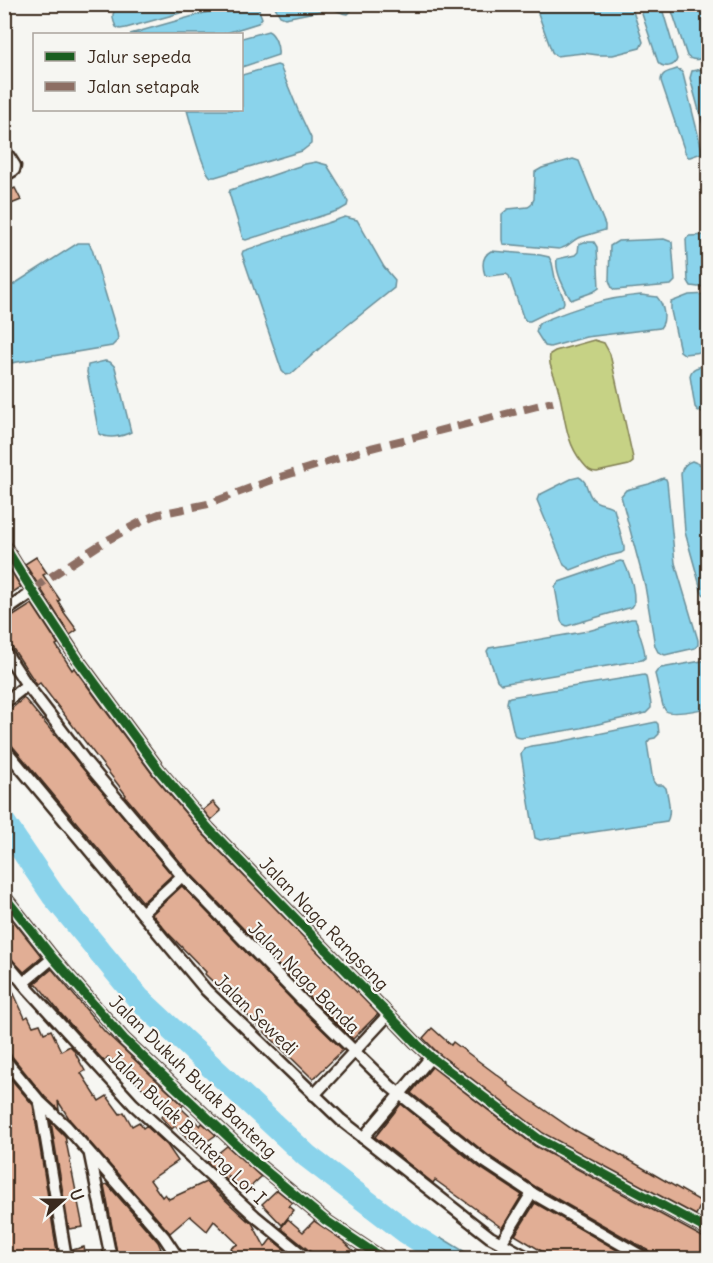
<svg xmlns="http://www.w3.org/2000/svg" width="713" height="1263" viewBox="0 0 713 1263" font-family="Delius,sans-serif">
<style>
.green{fill:#c6d285;stroke:#807e52;stroke-width:1.5}
.water{fill:#8ad3eb;stroke:#6a8f99;stroke-width:1.5}
.lines{fill:none;stroke-linecap:round;stroke-linejoin:round}
.river{stroke:#8ad3eb;stroke-width:24}
.building{fill:#e1ae95;stroke:#3b2a1e;stroke-width:1.5}
.street-casing{stroke:#3b2a1e;stroke-width:15}
.street{stroke:#f6f6f2;stroke-width:10}
.quiet{stroke:#8d6e63;stroke-width:8;stroke-dasharray:15 8;stroke-linecap:butt}
.cycleway-casing{stroke:#f6f6f2;stroke-width:13}
.cycleway{stroke:#1b5e20;stroke-width:9}
.labels{text-anchor:middle;stroke-width:4.5;stroke-linejoin:round;paint-order:stroke}
.street-label{font-size:18px;fill:#3b2a1e;stroke:#f6f6f2}
</style>
<rect width="100%" height="100%" fill="#f6f6f2"/>
<filter id="ink" filterUnits="userSpaceOnUse"><feTurbulence type="fractalNoise" baseFrequency=".0167" numOctaves="2"/><feDisplacementMap in="SourceGraphic" scale="12" xChannelSelector="R" yChannelSelector="G"/><feConvolveMatrix kernelMatrix="1 2 1 2 8 2 1 2 1" color-interpolation-filters="sRGB"/></filter>
<g filter="url(#ink)">
<path class="green" d="M594,340L604,343L610,354L633,458V462L629,465L597,472C589,472 587,468 582,462C563,439 565,408 556,381C553,371 548,365 550,354L555,351Z"/>
<g class="water">
<polygon points="236,4 257,5 262,18 258,23 223,34 130,34"/>
<path d="M128,5V4L209,5L126,28L120,29L116,27C109,12 114,8 128,5Z"/>
<path d="M274,5H350L351,11L348,14C341,14 337,9 330,9L285,18L280,16Z"/>
<polygon points="535,5 631,5 643,42 640,48 613,55 598,55 583,53 556,56 552,52"/>
<path d="M639,5H661L677,59C675,67 663,69 658,62Z"/>
<path d="M670,5H708V57C700,59 693,62 687,56Z"/>
<path d="M268,31C275,34 279,47 278,55L242,67V38Z"/>
<path d="M277,65L280,66L282,71L298,110L311,138V144L302,151L215,177C214,177 212,177 211,177C203,173 190,120 187,110H242V75Z"/>
<polygon points="708,68 708,143 690,78 692,71"/>
<path d="M677,69L680,70L683,74L702,150V153L690,157H688L685,152L661,81C661,72 669,72 677,69Z"/>
<path d="M573,159L579,161L605,225V230L578,238C570,242 569,247 559,249L503,244L502,240V214L508,209L528,207L531,205L534,199L535,172L542,168Z"/>
<polygon points="316,162 327,165 342,189 348,202 347,206 340,210 246,240 243,239 229,193 230,190 305,164"/>
<polygon points="345,217 357,220 384,267 395,280 394,288 329,340 291,374 286,375 282,371 242,254 243,251"/>
<polygon points="708,235 708,286 698,287 691,286 688,281 686,239 689,236"/>
<polygon points="664,239 672,242 675,281 671,285 615,290 612,288 609,280 610,246 618,241"/>
<path d="M584,242H594L597,247L599,288L593,292L571,300C564,289 555,271 557,259L575,255L578,252L579,244Z"/>
<polygon points="78,243 89,243 92,249 117,332 118,340 112,346 5,364 5,290"/>
<path d="M491,251L540,255L549,257L552,263L555,278L563,297L564,302L563,305L530,321H526L523,317L509,276L506,274L489,276L485,275C482,266 482,256 491,251Z"/>
<polygon points="708,294 708,347 702,352 684,354 680,351 671,311 671,302 689,295"/>
<path d="M641,295L657,297C664,305 667,320 660,328L586,337L550,347L545,346L536,332L538,325L541,322C575,308 605,298 641,295Z"/>
<path d="M105,361L110,362L115,367L131,432C122,437 108,439 99,434L87,372L88,365Z"/>
<path d="M708,366V412C702,412 699,413 695,407L690,376C692,366 700,367 708,366Z"/>
<path d="M692,461L702,465C709,484 703,505 708,524V598L702,593L685,532L681,474C682,467 685,463 692,461Z"/>
<path d="M579,477C588,481 586,491 592,498C598,506 608,502 614,509L624,546V551L621,553L604,557L571,570L564,565L537,500L539,495L571,479Z"/>
<polygon points="663,478 666,479 667,482 675,563 698,640 698,645 695,648 665,655 658,652 655,646 645,586 621,496 626,490 649,484"/>
<path d="M620,561L624,562C630,574 635,590 634,604L632,607L567,626L563,624L561,621L555,587L559,582Z"/>
<path d="M631,619H635L637,623C638,634 646,648 645,658L642,660L501,684L497,680L487,651L489,648L588,631Z"/>
<path d="M708,660V708C700,709 673,716 666,711C665,710 664,708 663,706L655,674L657,671L661,668Z"/>
<polygon points="644,675 646,676 651,704 651,708 646,713 581,728 521,738 516,737 514,734 507,703 508,698 510,697"/>
<path d="M656,722L658,724L659,734L655,738L650,739L647,743L653,781L656,785H663L666,788C668,798 672,813 667,821L540,840L535,838L521,754L525,748L531,746L559,742Z"/>
<polygon points="442,1238 475,1258 416,1258"/>
</g>
<g class="lines">
<polyline class="river" points="4,823 53,895 138,998 307,1156 405,1231 448,1258"/>
</g>
<g class="building">
<polygon points="15,188 21,200 4,207 4,193"/>
<polygon points="36,557 47,573 43,575 60,600 58,601 64,611 63,611 77,630 70,635 25,564"/>
<polygon points="4,560 21,587 4,598"/>
<polygon points="32,604 58,644 56,645 72,670 74,668 153,775 203,834 378,1014 353,1039 306,994 188,871 125,796 126,795 40,683 37,685 4,635 4,622"/>
<polygon points="24,698 172,875 143,902 10,743 4,740 4,715"/>
<polygon points="213,802 221,811 211,820 203,810"/>
<polygon points="182,886 296,1004 343,1050 313,1079 205,974 206,972 168,933 152,914"/>
<polygon points="4,909 42,957 24,972 4,951"/>
<polygon points="52,969 105,1032 183,1105 181,1108 200,1126 202,1123 216,1135 197,1148 175,1126 172,1129 161,1117 167,1110 108,1057 104,1061 61,1014 37,984 35,985 34,984"/>
<polygon points="4,972 25,1018 28,1016 33,1026 40,1024 44,1033 51,1030 61,1051 70,1046 73,1049 85,1071 81,1073 99,1101 107,1096 120,1114 124,1112 132,1126 139,1122 143,1128 146,1126 167,1145 178,1161 150,1180 162,1197 165,1194 169,1199 206,1182 247,1220 247,1219 252,1223 265,1247 271,1239 295,1258 236,1258 231,1248 238,1244 214,1221 207,1231 190,1216 170,1233 70,1120 58,1101 59,1110 45,1097 10,1054 4,1052"/>
<polygon points="432,1028 451,1045 453,1042 508,1083 507,1084 575,1131 575,1130 624,1157 702,1202 696,1215 543,1133 438,1053 423,1038"/>
<polygon points="432,1067 535,1146 708,1240 708,1258 652,1258 652,1255 649,1251 536,1187 488,1155 411,1093"/>
<polygon points="4,1071 33,1105 58,1258 4,1258"/>
<polygon points="401,1104 479,1167 522,1195 502,1228 435,1180 433,1183 375,1137"/>
<polygon points="51,1122 65,1136 83,1227 69,1229"/>
<polygon points="227,1146 261,1177 246,1191 227,1175 230,1181 229,1182 207,1162"/>
<polygon points="107,1184 158,1242 161,1249 142,1258 118,1258 104,1185"/>
<polygon points="277,1190 293,1203 289,1206 294,1210 282,1225 262,1204"/>
<polygon points="535,1203 631,1258 553,1258 515,1235"/>
<polygon points="288,1219 303,1232 314,1221 342,1240 361,1258 313,1258 311,1252 281,1228"/>
<polygon points="84,1247 86,1258 73,1258 72,1250"/>
</g>
<g class="lines">
<g class="street-casing">
<g id="street">
<polyline points="4,149 15,166 14,170 4,176"/>
<polyline points="4,545 33,592 78,660 159,770 209,829 417,1044 431,1057 539,1139 708,1230"/>
<polyline points="4,612 33,592"/>
<polyline points="4,650 27,685 86,762 182,876 301,999 391,1087 484,1161 532,1193 645,1258"/>
<polyline points="4,703 27,685"/>
<polyline points="4,748 206,990 341,1120 490,1237 529,1258"/>
<polyline points="4,896 53,958 124,1039 255,1162 325,1220 382,1258"/>
<polyline points="142,913 182,876"/>
<polyline points="4,960 29,990 133,1104 255,1216 306,1258"/>
<polyline points="23,983 53,958"/>
<polyline points="4,1059 40,1102 67,1127 164,1237 178,1258"/>
<polyline points="314,1095 388,1015"/>
<polyline points="40,1103 66,1258"/>
<polyline points="363,1138 431,1057"/>
<polyline points="90,1155 111,1258"/>
<polyline points="501,1243 532,1193"/>
</g>
</g>
<use href="#street" class="street"/>
<polyline class="quiet" points="33,592 38,586 49,578 104,542 146,519 159,514 208,504 277,478 371,448 553,402"/>
<g class="cycleway-casing">
<g id="cycleway">
<polyline points="4,545 33,592 78,660 159,770 209,829 417,1044 431,1057 539,1139 708,1230"/>
<polyline points="4,896 53,958 124,1039 255,1162 325,1220 382,1258"/>
</g>
</g>
<use href="#cycleway" class="cycleway"/>
</g>
</g>
<g class="labels">
<g class="street-label">
<text transform="translate(324 924) rotate(46)" y="6">Jalan Naga Rangsang</text>
<text transform="translate(304 978) rotate(45)" y="6">Jalan Naga Banda</text>
<text transform="translate(256 1015) rotate(44)" y="6">Jalan Sewedi</text>
<text transform="translate(193 1077) rotate(44)" y="6">Jalan Dukuh Bulak Banteng</text>
<text transform="translate(187 1128) rotate(44)" y="6">Jalan Bulak Banteng Lor I</text>
</g>
</g>
<rect width="713" height="1263" fill="none" stroke="#f6f6f2" stroke-width="24"/>
<rect x="12" y="12" width="689" height="1239" fill="none" stroke="#3b2a1e" stroke-width="2" filter="url(#ink)"/>
<rect x="33" y="33" width="210" height="78" fill="#f6f6f2" stroke="#aba49d" stroke-width="1.5"/>
<rect x="45" y="52" width="30" height="9" fill="#1b5e20" stroke="#aba49d" stroke-width="1.5"/>
<text x="87" y="63" font-size="18" fill="#3b2a1e">Jalur sepeda</text>
<rect x="45" y="82" width="30" height="9" fill="#8d6e63" stroke="#aba49d" stroke-width="1.5"/>
<text x="87" y="93" font-size="18" fill="#3b2a1e">Jalan setapak</text>
<g transform="translate(63 1200) rotate(69)" stroke="#f6f6f2" stroke-width="4.5" paint-order="stroke">
<path d="M0-4.5L10 22L0 15L-10 22Z" fill="#3b2a1e"/>
<text y="-9" font-size="16" font-weight="bold" text-anchor="middle" fill="#3b2a1e">U</text>
</g>
</svg>
